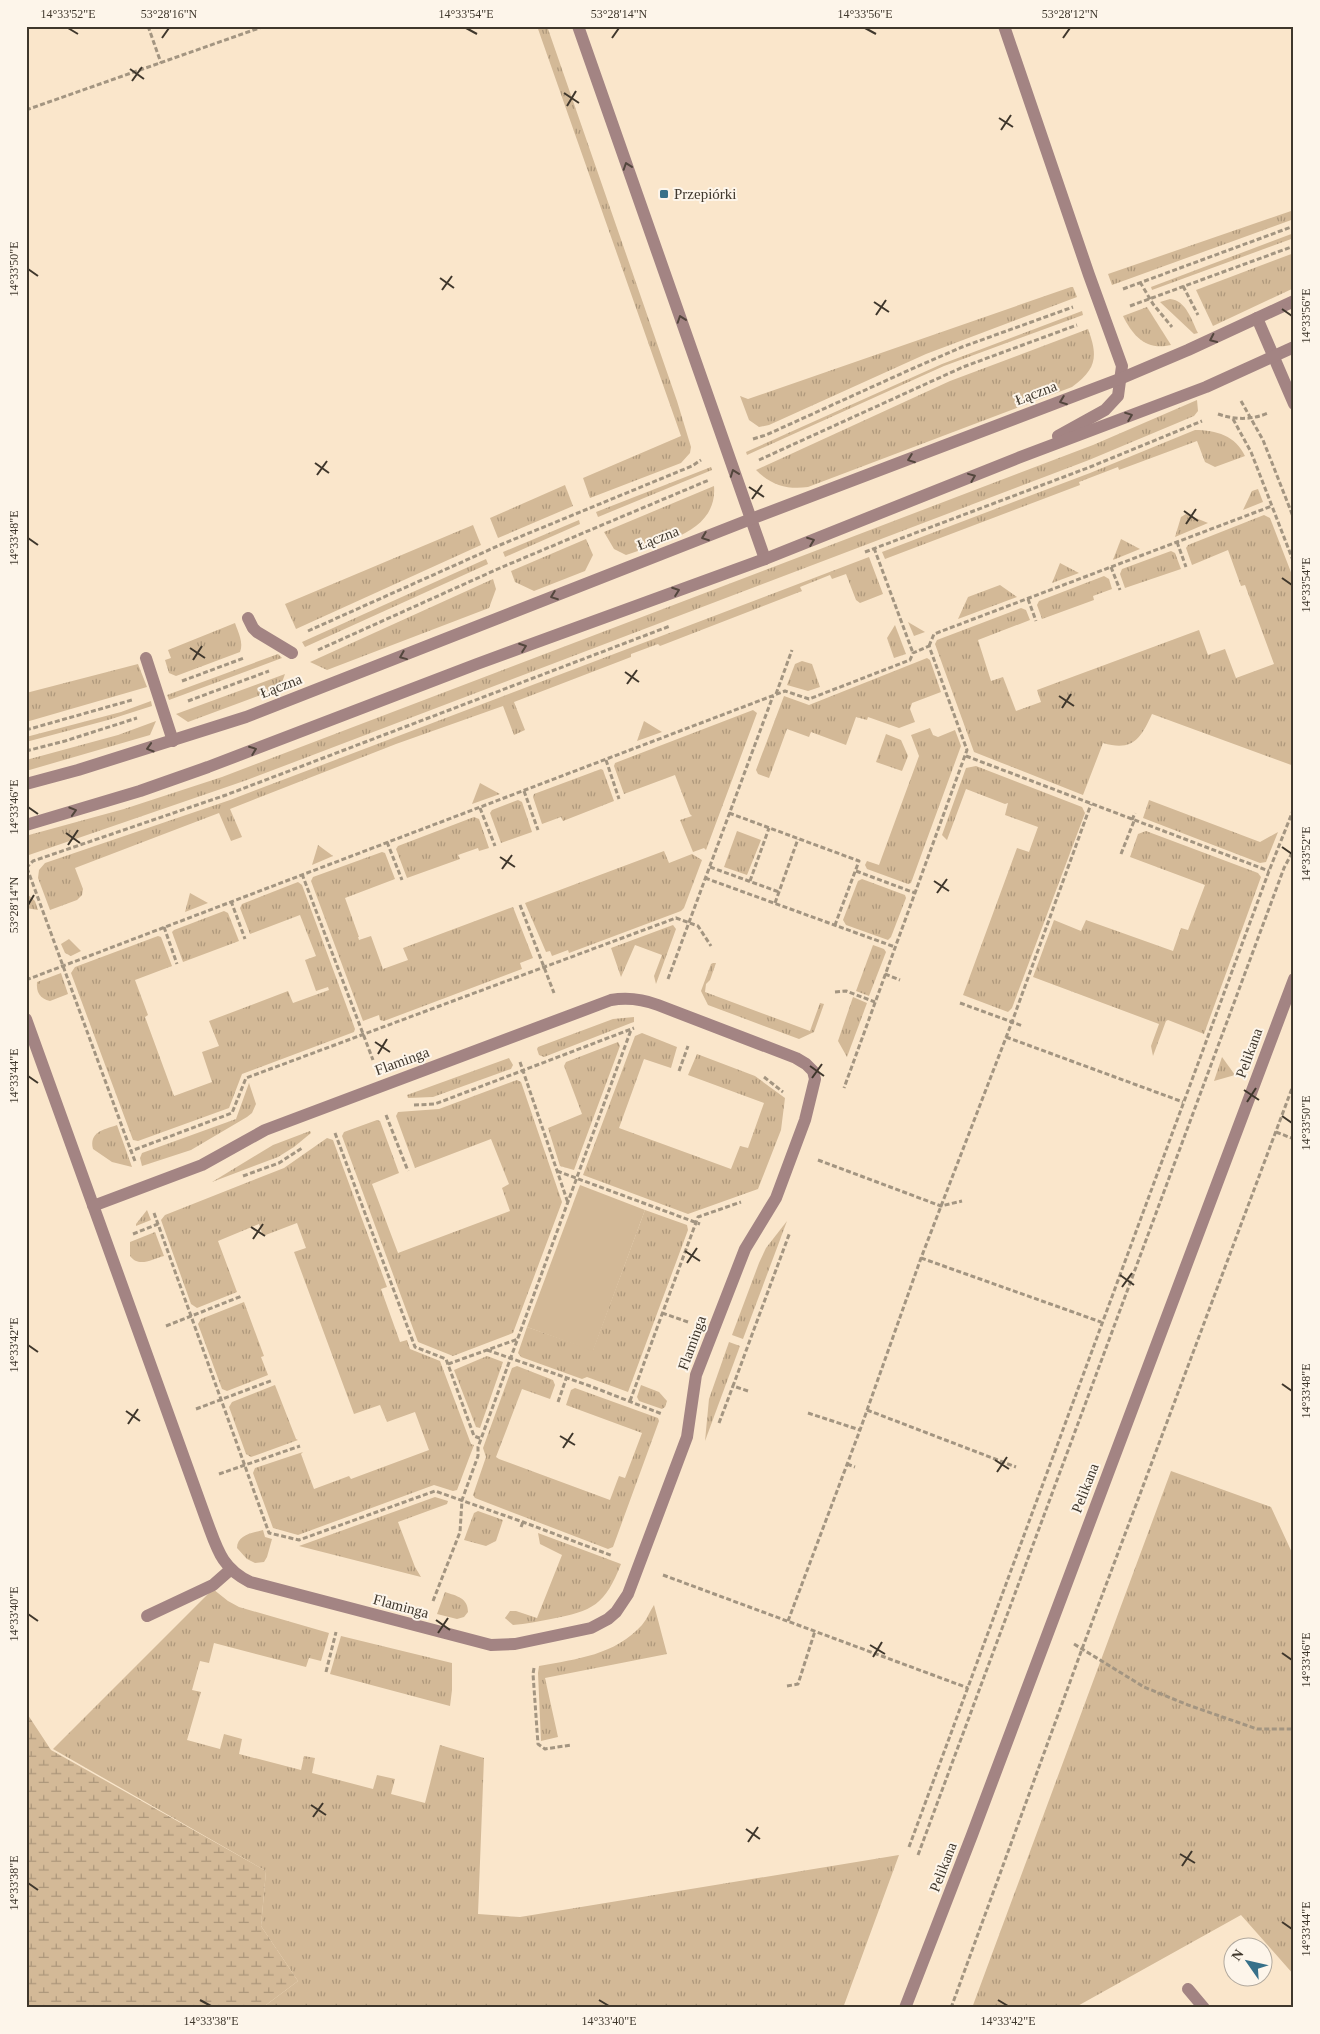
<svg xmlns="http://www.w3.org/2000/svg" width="1320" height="2034" viewBox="0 0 1320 2034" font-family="'Times New Roman',serif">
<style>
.grass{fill:url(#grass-tufts)}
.wetland{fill:url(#wetland-marsh)}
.pitch{fill:#d3b997}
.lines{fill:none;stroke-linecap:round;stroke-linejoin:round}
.path{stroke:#a39581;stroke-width:3;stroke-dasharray:5 2.5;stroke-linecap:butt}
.minor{stroke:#a38483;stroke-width:12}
.oneway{stroke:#53463d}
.ticks{fill:none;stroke:#3f372c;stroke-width:2}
.poi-dot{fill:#377089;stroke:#fdf5ea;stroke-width:2}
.labels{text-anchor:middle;stroke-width:4;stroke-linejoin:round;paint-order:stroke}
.poi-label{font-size:15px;fill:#3f372c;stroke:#fdf5ea;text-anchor:start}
.street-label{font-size:15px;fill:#3f372c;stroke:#fdf5ea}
.neatline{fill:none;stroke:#3f372c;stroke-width:2}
.ticks-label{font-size:12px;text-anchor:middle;fill:#3f372c}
</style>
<defs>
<pattern id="grass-tufts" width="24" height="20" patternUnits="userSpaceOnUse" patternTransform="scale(1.25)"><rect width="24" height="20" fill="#d3b997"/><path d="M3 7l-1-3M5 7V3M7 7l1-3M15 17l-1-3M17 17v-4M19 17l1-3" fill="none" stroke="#ad977b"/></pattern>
<pattern id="wetland-marsh" width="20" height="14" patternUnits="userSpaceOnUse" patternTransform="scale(1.25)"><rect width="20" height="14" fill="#d3b997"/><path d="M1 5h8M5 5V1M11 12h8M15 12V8" fill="none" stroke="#ad977b"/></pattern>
</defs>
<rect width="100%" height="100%" fill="#fae6cb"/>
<g class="grass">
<polygon points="537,26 547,26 677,401 691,447 690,453 681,463 590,498 583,478 681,436"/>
<polygon points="1294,210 1294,219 1112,285 1108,274"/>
<polygon points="1294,233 1294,238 1152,290 1151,287"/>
<polygon points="1294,253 1294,288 1213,326 1196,290"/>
<polygon points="1071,287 1073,287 1077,297 926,354 769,425 759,427 749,420 740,396 748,399"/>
<path d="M1170,299C1186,300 1192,321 1198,333L1194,334L1160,302Z"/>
<path d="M1147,307L1171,345C1146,351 1133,336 1123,316Z"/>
<polygon points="1082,311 1083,315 944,366 747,455 746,452 942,364"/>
<path d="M1088,329C1098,356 1097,369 1072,387L808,487C788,490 771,485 756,470L950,381Z"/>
<polygon points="1197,400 1198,411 1194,416 1089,460 247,780 26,856 26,836 29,835 124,809 222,777 1093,445"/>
<path d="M1195,430C1216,430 1236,436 1245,456L1215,467L1205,462L1197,441L1119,470L1118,467L1079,482L1080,485L885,559L882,552L1090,473Z"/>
<polygon points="711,467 712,470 598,517 596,512"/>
<polygon points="565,485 573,506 498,538 490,518"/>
<path d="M714,486C718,533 660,543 626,555L614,549L604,532Z"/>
<polygon points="1258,489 1263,502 1243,510 1252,491"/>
<polygon points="1186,514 1208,523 1175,537 1181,517"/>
<path d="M1264,515L1270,518L1294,580V766L1152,714C1141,738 1133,752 1103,743L1083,795L974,752L935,644L937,640L1021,608L1026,610L1030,620L978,640L991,681L1003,677L1016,711L1041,702L1037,690L1199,630L1208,655L1225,649L1236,678L1274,664L1245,585L1241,586L1228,550L1192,565L1186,548L1188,545Z"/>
<polygon points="579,520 580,524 505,557 503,552"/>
<polygon points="473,525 481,545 296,629 285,604"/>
<polygon points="586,539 593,555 585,571 534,591 515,582 511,571"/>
<polygon points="1121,539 1140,549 1113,560"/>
<polygon points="1171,551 1175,553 1181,569 1125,588 1120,574 1122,569"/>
<polygon points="869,557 883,594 860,603 856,600 846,574 832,579 830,575 800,587 802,591 660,646 658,644 631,654 631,657 514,702 525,730 514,735 503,706 396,744 230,809 242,837 231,841 219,813 75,868 83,889 82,895 77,900 50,910 38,878 39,870 45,863 230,800"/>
<polygon points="486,559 488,564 305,647 302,642"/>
<polygon points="1060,563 1079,573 1052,583"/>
<polygon points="1104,576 1109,579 1112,589 1093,596 1094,600 1042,619 1037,605 1039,601"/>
<polygon points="493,579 496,589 489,608 327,670 310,662"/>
<polygon points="1000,585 1017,597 958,619 968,597"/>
<polygon points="908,622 925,632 914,636"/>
<path d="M235,623C238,632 244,643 240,652L176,676L169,673L165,660L171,658L168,650Z"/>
<polygon points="895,625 906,654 894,658 887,638"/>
<polygon points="278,654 282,658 169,700 167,695"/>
<polygon points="927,658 930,660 941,692 912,703 910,709 915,722 899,728 868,717 867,720 856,717 846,745 811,732 809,737 787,729 769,778 758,774 756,770 784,696 809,705"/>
<polygon points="802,661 812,664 820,687 808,691 787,685 795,664"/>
<polygon points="138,664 147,687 26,722 26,693"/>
<polygon points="285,674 280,688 188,722 176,714"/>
<polygon points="151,701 152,706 108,720 26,742 26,737 121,712"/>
<polygon points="753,710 757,713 706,850 704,848 693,852 680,820 692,816 690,814 675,775 624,794 614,766 615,763"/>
<polygon points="156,721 150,735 26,771 26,760 118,735"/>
<polygon points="644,721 662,732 637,741"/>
<polygon points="930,728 933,735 938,737 955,730 961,746 911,883 908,884 867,869 865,865 867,861 879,865 919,756 911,735"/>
<polygon points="886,734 901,740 908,756 902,771 876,762"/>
<polygon points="976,766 1082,807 1085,813 1012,1008 1008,1012 963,995 1017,848 1029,852 1038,827 1005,815 1008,803 1005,804 966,789 947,840 942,835 966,768"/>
<polygon points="601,769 603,770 614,801 563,821 561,817 542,824 533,797 534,794"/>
<polygon points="480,783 500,794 472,804"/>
<polygon points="518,800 522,802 532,832 501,843 490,813 492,810"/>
<polygon points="1149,800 1260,842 1278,832 1266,862 1260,863 1143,818"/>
<polygon points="474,817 479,819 489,848 479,851 478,848 458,855 460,859 407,878 396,849 398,846"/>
<polygon points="737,831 761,840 747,875 724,867"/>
<polygon points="1146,831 1258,873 1261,877 1204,1034 1168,1020 1166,1021 1153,1056 1151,1046 1159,1024 1033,977 1054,920 1081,931 1086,920 1173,951 1181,928 1188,930 1205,885 1130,857 1138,834"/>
<polygon points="318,845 333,856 312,865"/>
<polygon points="664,851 669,863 692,854 702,860 684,908 681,911 569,953 568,950 552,956 550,951 546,952 525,903"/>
<polygon points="382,852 385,853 395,879 345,898 359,937 358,937 359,940 371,936 383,969 408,960 403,948 513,907 533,958 520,963 522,969 384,1021 380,1020 379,1015 363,1021 311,881 313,877"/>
<polygon points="862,879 905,895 906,898 891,937 888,940 846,925 843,920 858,881"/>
<polygon points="298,882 302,885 355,1029 354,1032 242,1074 229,1108 138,1141 133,1140 71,973 75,967 158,936 161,937 172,966 135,980 148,1015 145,1017 174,1096 212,1082 202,1052 219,1046 209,1021 288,991 293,1003 329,990 328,987 316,991 305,960 316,956 300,915 250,934 240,908 242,904"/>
<polygon points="26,893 35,901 38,910 26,908"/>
<polygon points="190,893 208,903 185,912"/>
<polygon points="224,911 228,913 239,941 183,962 172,932 174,930"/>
<polygon points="673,925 676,929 656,984 654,976 662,955 635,945 621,977 611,948"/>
<polygon points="69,939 81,951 71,956 65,953 61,944"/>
<polygon points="873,945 884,949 886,952 869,996 856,991"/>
<polygon points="713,963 716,963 710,980 706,984 705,992 810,1031 820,1003 824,1004 814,1032 799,1039 708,1005 701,991 711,964"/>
<path d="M61,973L68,994L50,1001C40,999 36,992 37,982Z"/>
<polygon points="853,997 867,1003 847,1057 838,1041"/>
<polygon points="634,1017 634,1022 631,1023 544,1057 539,1055 537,1049 538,1047 613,1019"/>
<polygon points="642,1033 677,1047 671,1068 644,1059 619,1128 731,1169 740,1146 748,1148 764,1103 688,1075 697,1054 755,1076 785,1098 781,1130 758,1189 688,1214 583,1175 635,1036"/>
<polygon points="618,1042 620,1046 574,1170 560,1166 548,1128 582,1114 564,1066 566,1062"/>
<polygon points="1222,1057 1235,1075 1214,1081"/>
<polygon points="509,1058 513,1065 511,1069 433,1097 408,1098 407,1095"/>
<polygon points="517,1080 521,1082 562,1202 513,1333 453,1356 418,1342 342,1136 344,1132 377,1120 380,1121 399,1173 372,1184 398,1253 510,1211 502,1188 509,1184 491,1139 415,1168 396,1116 398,1112 439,1109"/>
<polygon points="249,1083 256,1104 252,1113 247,1117 191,1150 142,1166 140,1158 142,1153 236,1119"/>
<path d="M117,1125L132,1167L112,1162L93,1149C89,1132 103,1130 117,1125Z"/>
<polygon points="310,1131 311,1133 294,1147 278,1157 212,1182 273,1145"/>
<polygon points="327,1138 333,1140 387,1287 381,1289 400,1342 407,1340 410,1349 440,1361 471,1444 474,1445 457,1490 453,1491 434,1485 298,1535 273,1528 253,1473 255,1468 303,1452 301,1454 314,1489 349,1476 351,1479 429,1450 415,1412 387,1422 380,1405 354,1414 294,1252 306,1248 297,1223 263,1236 259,1224 218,1241 237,1292 197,1308 191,1304 161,1220 165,1215 284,1168"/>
<polygon points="147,1210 151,1220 136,1226 136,1224"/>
<polygon points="645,1210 687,1225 688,1230 628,1392 587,1377 582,1379 521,1357 518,1353 527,1327 593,1350"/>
<polygon points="787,1221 743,1339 732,1335 759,1263 766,1248"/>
<path d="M155,1232L164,1256C152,1259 139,1268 130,1256V1242Z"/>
<polygon points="244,1302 264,1356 261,1357 268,1375 227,1391 222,1389 198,1324 201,1319"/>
<polygon points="729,1342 740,1346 705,1441 709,1399"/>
<polygon points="487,1356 503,1362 480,1428 476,1427 454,1370"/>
<polygon points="517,1366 553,1380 555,1385 550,1399 522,1389 496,1457 499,1459 610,1500 619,1476 625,1478 642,1433 566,1405 571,1390 575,1388 658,1418 659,1421 613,1547 608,1549 475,1498 473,1495 486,1457 483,1448 512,1368"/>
<polygon points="275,1385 296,1439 298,1440 251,1457 246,1454 229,1407 232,1402"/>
<polygon points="641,1385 659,1392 667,1401 665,1407 662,1409 639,1401 637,1397"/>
<polygon points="1171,1471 1271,1507 1294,1557 1294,1975 1241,1915 1074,2008 972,2008"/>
<polygon points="435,1497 448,1501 447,1504 398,1522 415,1567 421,1577 299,1546"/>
<polygon points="478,1511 503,1520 496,1541 486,1546 464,1540 474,1513"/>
<path d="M263,1530L265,1537L272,1539L267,1557L264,1562L255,1563L247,1559L237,1548C237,1535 252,1533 263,1530Z"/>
<path d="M538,1533L621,1564C605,1605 593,1611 551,1619C539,1621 526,1624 513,1625L505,1618L510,1611H516L537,1618L562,1555L540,1544Z"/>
<polygon points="213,1589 228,1601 239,1607 329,1633 321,1661 309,1658 306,1667 214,1643 209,1663 200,1661 192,1690 201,1692 187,1740 220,1749 224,1734 242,1739 239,1754 301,1770 304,1756 315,1758 312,1773 373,1789 377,1775 395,1779 391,1794 425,1803 440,1745 484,1758 478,1914 520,1917 899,1855 843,2008 262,2008 298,1981 261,1926 266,1871 53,1749"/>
<path d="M445,1592C457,1596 468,1598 468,1612L464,1617L457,1619L437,1614Z"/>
<path d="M654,1605L667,1654L545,1678L558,1737L541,1741L538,1673L539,1666C577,1659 615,1655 642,1625C647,1619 650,1611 654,1605Z"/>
<polygon points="341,1636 452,1663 452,1690 450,1706 330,1674"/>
</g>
<polygon class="wetland" points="26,1712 51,1750 266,1871 261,1926 298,1981 262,2008 26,2008"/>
<polygon class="pitch" points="580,1185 645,1210 593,1351 527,1327"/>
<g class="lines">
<g class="path">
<polyline points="148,26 161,63"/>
<polyline points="26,110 265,26"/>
<polyline points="1140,282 1153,304 1172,327"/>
<polyline points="1183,286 1198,315"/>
<polyline points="1123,289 1294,226"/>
<polyline points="1130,306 1294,246"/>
<polyline points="1241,401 1263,440 1294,519"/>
<path d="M1218,414C1235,420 1252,420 1268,413"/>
<polyline points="1233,419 1251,452 1294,563"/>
<polyline points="753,439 766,435 916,367 962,347 1073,307"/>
<polyline points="759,460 963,367 1077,325"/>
<polyline points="1177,542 1186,567"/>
<polyline points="874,548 913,653"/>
<polyline points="865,552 1090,467 1202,421"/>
<polyline points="1111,567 1120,590"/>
<polyline points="1028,599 1036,621"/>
<polyline points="308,631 500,545 692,466 701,460"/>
<polyline points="929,646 934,634 1272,506"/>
<polyline points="318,650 500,568 709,480"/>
<polyline points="182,681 244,658"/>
<polyline points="776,694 792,650"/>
<polyline points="188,701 269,671"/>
<polyline points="26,730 132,700"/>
<polyline points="26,751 65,741 137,718"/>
<polyline points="966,756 1269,871"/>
<polyline points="606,760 619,799"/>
<polyline points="524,791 538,830"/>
<polyline points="480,808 495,846"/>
<polyline points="729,813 859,861 835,925"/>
<polyline points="1132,820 1135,813"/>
<polyline points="387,842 402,880"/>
<polyline points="1121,854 1134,821"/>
<polyline points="710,867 779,892"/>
<polyline points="26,868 33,861 226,795 670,626"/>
<polyline points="27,868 131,1151"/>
<polyline points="856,871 915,893"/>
<polyline points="302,874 373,1060"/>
<polyline points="705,878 895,947"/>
<polyline points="750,881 769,828"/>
<polyline points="231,901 245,939"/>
<polyline points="775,903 798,839"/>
<polyline points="520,905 554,993"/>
<polyline points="164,927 177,964"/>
<polyline points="885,974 900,980"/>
<polyline points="668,979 773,696"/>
<polyline points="26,980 785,691 809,699 910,660 913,653 929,646 967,750 844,1088"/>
<polyline points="835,992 846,991 875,1002"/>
<polyline points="960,1003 1023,1026"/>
<polyline points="1006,1037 1183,1102"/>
<polyline points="520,1062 568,1203"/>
<polyline points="679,1071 688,1046"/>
<polyline points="764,1077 783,1092"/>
<polyline points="414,1105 435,1104 634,1028"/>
<polyline points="386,1115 408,1171"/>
<polyline points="1276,1132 1294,1139"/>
<polyline points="335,1133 415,1347 446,1359 474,1436 482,1439"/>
<polyline points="818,1160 941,1206 962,1201"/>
<polyline points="135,1161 131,1151 232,1113 246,1078 676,918 698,926 711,946"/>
<polyline points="557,1171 700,1224"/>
<polyline points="243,1176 279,1163 302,1148"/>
<polyline points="154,1213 269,1533 299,1540 435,1491 523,1522 613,1556"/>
<polyline points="133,1234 158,1224"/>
<polyline points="921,1258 1101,1322"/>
<polyline points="662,1313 688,1322"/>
<polyline points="166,1326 242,1296"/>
<polyline points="487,1350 590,1386 662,1414"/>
<polyline points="448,1364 518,1339"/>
<polyline points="748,1391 733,1386 790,1232"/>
<polyline points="630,1401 698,1217 741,1202"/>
<polyline points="558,1402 566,1379"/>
<polyline points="196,1409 273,1380"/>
<polyline points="867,1410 1016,1467"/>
<polyline points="808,1413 860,1430"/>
<polyline points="719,1423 733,1386"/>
<polyline points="847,1464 855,1467"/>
<polyline points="219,1474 300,1446"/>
<polyline points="521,1527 523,1522"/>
<polyline points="663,1575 968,1688"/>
<polyline points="433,1601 460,1532 462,1500 478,1456 478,1447 631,1030"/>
<polyline points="788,1621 860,1430 921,1258 1012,1022 1091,804"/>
<polyline points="1074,1644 1144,1687 1188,1705 1257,1729 1294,1729"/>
<polyline points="534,1668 533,1674 538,1744 545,1749 571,1745"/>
<polyline points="326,1672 336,1632"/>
<polyline points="787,1686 798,1684 815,1631"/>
<polyline points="909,1847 1269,871 1294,808"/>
<polyline points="918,1855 1284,868 1294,849"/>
<polyline points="951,2008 1082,1649 1294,1083"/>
</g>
<g class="minor">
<polyline points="578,26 765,559"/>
<polyline points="1004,26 1089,275 1122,366 1118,396 1105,410 1058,436"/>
<polyline points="1257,318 1294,404"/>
<polyline points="248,618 253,628 257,632 292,653"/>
<polyline points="146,658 173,741"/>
<polyline points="26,784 78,770 246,717 751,519 1122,378 1188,350 1294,301"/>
<polyline points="26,825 140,791 208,767 477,664 765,559 1018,458 1206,387 1294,347"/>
<path d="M26,1019L206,1519C217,1548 221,1568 250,1582L491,1645L515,1644L591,1628L608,1619L616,1612L628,1594L687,1437L696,1375L745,1249L776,1198L805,1120L815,1079L813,1071L806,1064L796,1058L658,1005C642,999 628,997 611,1000L265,1130L202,1165L93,1206"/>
<polyline points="147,1616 213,1585 230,1570"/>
<polyline points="1188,1989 1204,2008"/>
<polyline points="905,2008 972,1835 1294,979"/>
</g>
</g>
<defs><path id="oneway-chevron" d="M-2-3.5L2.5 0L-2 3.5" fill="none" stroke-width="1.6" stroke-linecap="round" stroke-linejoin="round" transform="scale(1.25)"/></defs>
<g class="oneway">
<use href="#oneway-chevron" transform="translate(627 166) rotate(-109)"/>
<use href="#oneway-chevron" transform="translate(681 319) rotate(-109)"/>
<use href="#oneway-chevron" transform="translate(1213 339) rotate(155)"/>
<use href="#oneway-chevron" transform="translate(1063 401) rotate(159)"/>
<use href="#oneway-chevron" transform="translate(1129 416) rotate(-21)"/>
<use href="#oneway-chevron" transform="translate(911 459) rotate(159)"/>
<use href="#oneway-chevron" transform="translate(734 473) rotate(-110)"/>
<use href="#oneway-chevron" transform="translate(972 477) rotate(-22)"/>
<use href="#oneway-chevron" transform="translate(705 537) rotate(159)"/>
<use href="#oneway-chevron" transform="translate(811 541) rotate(-21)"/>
<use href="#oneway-chevron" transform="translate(676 591) rotate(-20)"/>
<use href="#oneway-chevron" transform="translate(554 596) rotate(159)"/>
<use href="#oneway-chevron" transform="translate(523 647) rotate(-20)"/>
<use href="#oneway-chevron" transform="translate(403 656) rotate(158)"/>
<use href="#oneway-chevron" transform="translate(150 748) rotate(163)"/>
<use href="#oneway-chevron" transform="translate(253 750) rotate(-21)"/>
<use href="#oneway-chevron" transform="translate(73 811) rotate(-17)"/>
</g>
<path class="ticks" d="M68,28L78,34M466,28L477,34M865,28L876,34M162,38L169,28M612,38L619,28M1063,38L1070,28M130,69L144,79M132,81L142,67M564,93L579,103M567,106L576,91M999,118L1013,127M1001,130L1011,115M28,269L38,276M440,278L454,288M442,290L452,276M874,302L889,312M1282,309L1292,316M876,315L886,300M315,463L329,473M317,475L327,461M749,487L764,497M752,499L762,485M1184,511L1198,521M1186,524L1196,509M28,538L38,545M1282,578L1292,585M190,648L205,658M193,660L202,646M625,672L639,682M627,684L637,670M1059,696L1074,706M1062,708L1071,694M28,807L38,814M66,833L80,843M68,845L78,830M1282,847L1292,854M500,857L515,867M502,869L512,855M934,881L949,891M937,893L947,879M28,905L34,895M375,1042L390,1052M378,1054L387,1039M810,1066L824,1076M28,1076L38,1083M812,1078L822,1064M1244,1090L1259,1100M1247,1102L1256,1088M1282,1116L1292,1123M251,1227L265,1236M253,1239L263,1224M685,1251L700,1261M687,1263L697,1248M1120,1275L1134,1285M1122,1287L1132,1273M28,1345L38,1352M1282,1384L1292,1391M126,1411L140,1421M128,1424L138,1409M560,1436L575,1445M563,1448L573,1433M995,1460L1009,1469M997,1472L1007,1457M28,1614L38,1621M436,1620L450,1630M438,1633L448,1618M870,1645L885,1654M1282,1653L1292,1660M873,1657L882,1642M311,1805L326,1815M313,1817L323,1803M746,1829L760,1839M748,1842L758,1827M1180,1854L1195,1863M1182,1866L1192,1851M28,1883L38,1890M1282,1922L1292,1929M200,2000L211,2006M599,2000L609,2006M998,2000L1008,2006"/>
<rect class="poi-dot" x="659" y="189" width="10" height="10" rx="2.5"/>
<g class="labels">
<g class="poi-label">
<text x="674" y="199">Przepiórki</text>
</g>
<g class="street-label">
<text transform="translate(1036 393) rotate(-21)" y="5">Łączna</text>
<text transform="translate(658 538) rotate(-21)" y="5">Łączna</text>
<text transform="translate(281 686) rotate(-21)" y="5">Łączna</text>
<text transform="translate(1249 1053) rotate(-70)" y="5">Pelikana</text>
<text transform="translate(402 1061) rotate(-20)" y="5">Flaminga</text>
<text transform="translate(692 1343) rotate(-70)" y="5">Flaminga</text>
<text transform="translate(1085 1488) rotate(-69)" y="5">Pelikana</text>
<text transform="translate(401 1606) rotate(15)" y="5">Flaminga</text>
<text transform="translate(943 1867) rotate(-69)" y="5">Pelikana</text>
</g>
</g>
<rect width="1320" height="2034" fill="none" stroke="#fdf5ea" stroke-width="55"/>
<g transform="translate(1248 1962) rotate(304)"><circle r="24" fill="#fdf5ea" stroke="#b1a99e"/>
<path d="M0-4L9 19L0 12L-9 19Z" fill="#377089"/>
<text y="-8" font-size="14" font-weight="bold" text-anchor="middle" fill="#3f372c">N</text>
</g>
<rect x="28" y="28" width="1264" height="1978" class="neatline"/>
<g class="ticks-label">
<text x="68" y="18">14°33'52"E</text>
<text x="169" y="18">53°28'16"N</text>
<text x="466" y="18">14°33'54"E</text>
<text x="619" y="18">53°28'14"N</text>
<text x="865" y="18">14°33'56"E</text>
<text x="1070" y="18">53°28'12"N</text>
<text transform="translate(14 269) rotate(-90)" y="4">14°33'50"E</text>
<text transform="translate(1306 316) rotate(-90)" y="4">14°33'56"E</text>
<text transform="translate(14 538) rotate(-90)" y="4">14°33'48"E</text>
<text transform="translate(1306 585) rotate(-90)" y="4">14°33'54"E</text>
<text transform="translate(14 807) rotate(-90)" y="4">14°33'46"E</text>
<text transform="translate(1306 854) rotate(-90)" y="4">14°33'52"E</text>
<text transform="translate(14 905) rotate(-90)" y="4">53°28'14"N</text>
<text transform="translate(14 1076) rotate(-90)" y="4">14°33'44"E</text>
<text transform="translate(1306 1123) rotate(-90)" y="4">14°33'50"E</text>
<text transform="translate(14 1345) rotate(-90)" y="4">14°33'42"E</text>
<text transform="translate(1306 1391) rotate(-90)" y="4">14°33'48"E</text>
<text transform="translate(14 1614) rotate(-90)" y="4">14°33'40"E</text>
<text transform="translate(1306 1660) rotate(-90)" y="4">14°33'46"E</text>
<text transform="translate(14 1883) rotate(-90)" y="4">14°33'38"E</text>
<text transform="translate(1306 1929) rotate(-90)" y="4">14°33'44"E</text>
<text x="211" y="2025">14°33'38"E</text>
<text x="609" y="2025">14°33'40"E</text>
<text x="1008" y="2025">14°33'42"E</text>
</g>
</svg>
